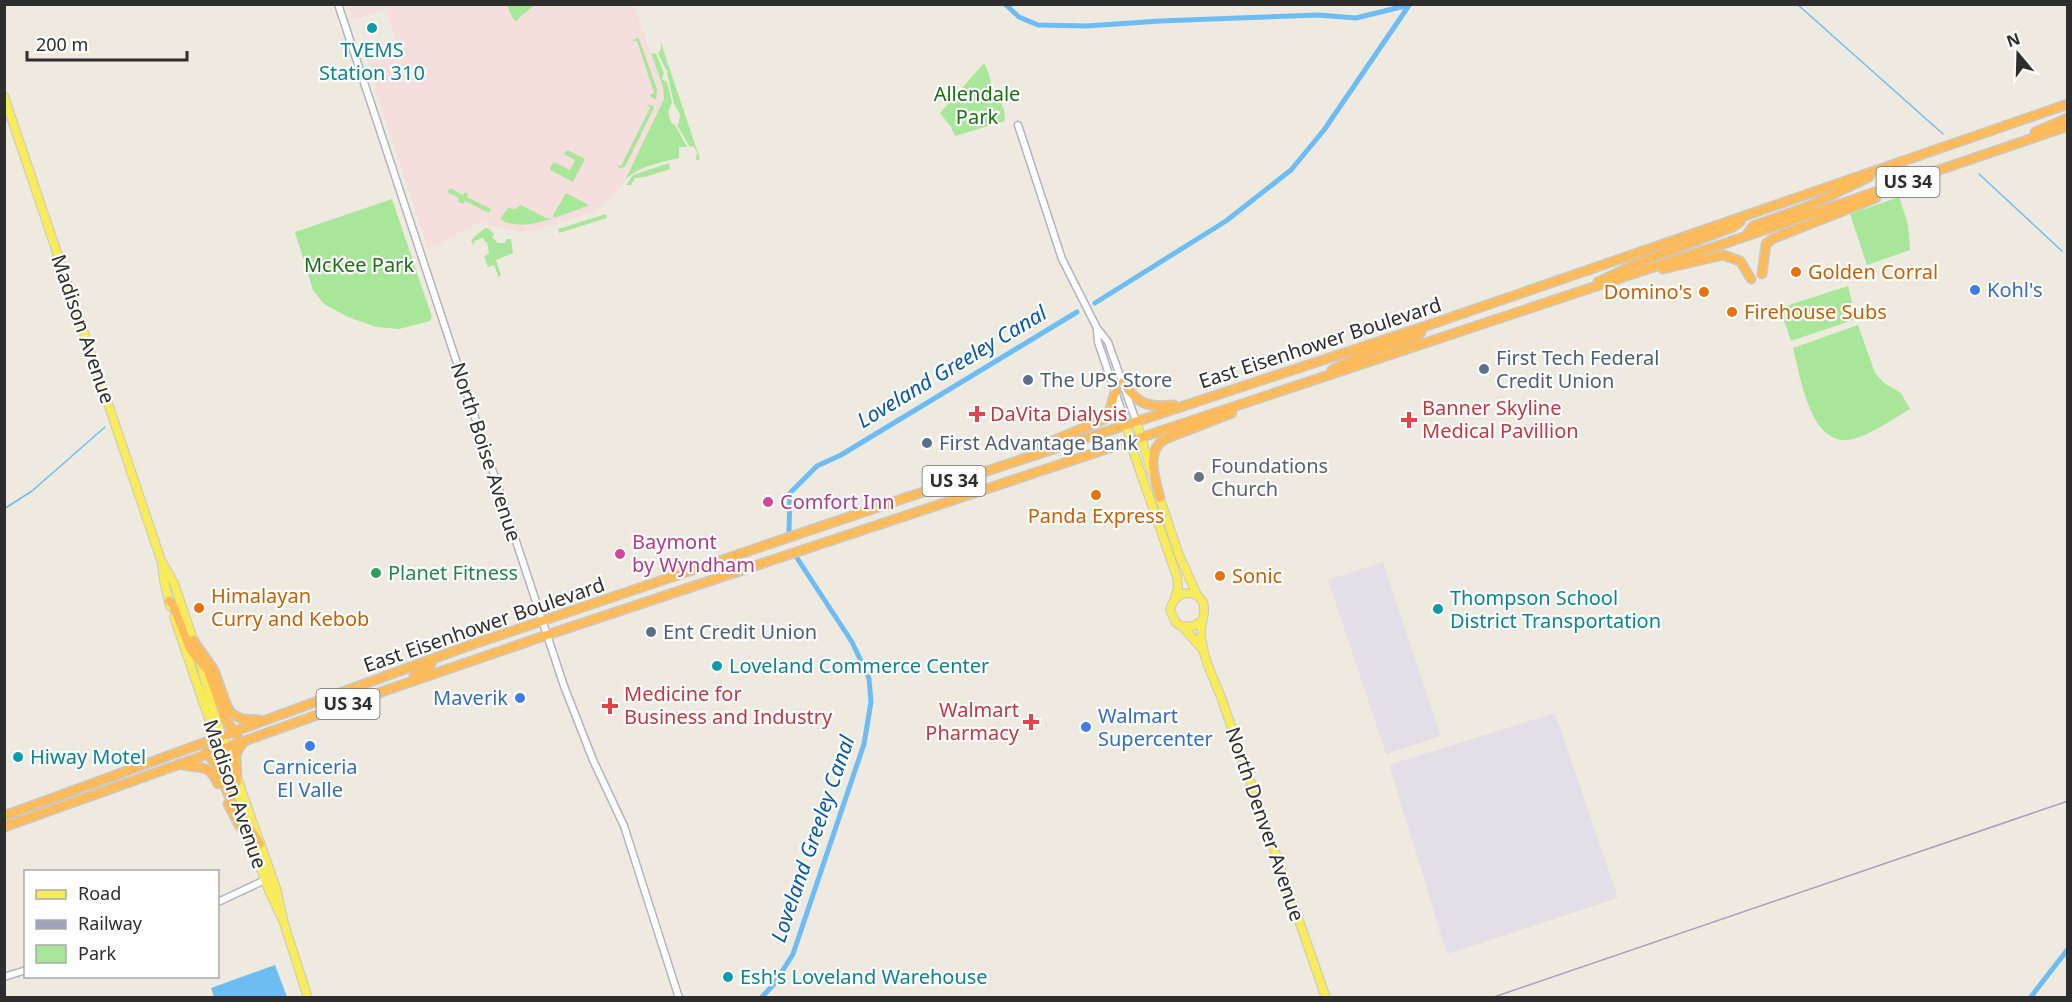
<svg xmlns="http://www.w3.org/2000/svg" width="2072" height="1002" viewBox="0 0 2072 1002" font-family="'Noto Sans',sans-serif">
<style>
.industrial{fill:#e3dfe7}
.medical{fill:#f5dfdc}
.green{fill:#a8e799}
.water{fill:#6ebcf4}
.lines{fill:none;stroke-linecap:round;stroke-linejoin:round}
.stream{stroke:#6ebcf4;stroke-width:1.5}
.canal{stroke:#6ebcf4;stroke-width:5}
.minor-casing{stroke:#b3b3c1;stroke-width:9}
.major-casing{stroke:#c8c8c8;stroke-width:10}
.highway-casing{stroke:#c8c8c8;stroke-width:11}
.minor{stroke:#fff;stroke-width:6}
.major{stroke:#f7ea5b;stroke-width:8}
.highway{stroke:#ffba59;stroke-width:8}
.rail{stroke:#a1a1b8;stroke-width:1.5}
.culture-dot{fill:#0f9aa8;stroke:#fff;stroke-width:2}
.food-dot{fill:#e8710a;stroke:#fff;stroke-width:2}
.shop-dot{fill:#3f7fe0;stroke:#fff;stroke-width:2}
.service-dot{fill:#5c6f8a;stroke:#fff;stroke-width:2}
.health-dot{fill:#e0444e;stroke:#fff;stroke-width:2}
.worship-dot{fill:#6b7280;stroke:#fff;stroke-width:2}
.hotel-dot{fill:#d1479c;stroke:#fff;stroke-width:2}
.leisure-dot{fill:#2e9e5b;stroke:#fff;stroke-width:2}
.labels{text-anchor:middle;stroke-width:4.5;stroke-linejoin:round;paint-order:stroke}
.shield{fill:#fff;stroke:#6c6c6c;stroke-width:1.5}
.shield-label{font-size:18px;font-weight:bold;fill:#2d2d2d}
.culture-label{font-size:20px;fill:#0d838f;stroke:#fff;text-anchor:start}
.park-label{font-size:20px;fill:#1c6f17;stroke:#fff}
.food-label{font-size:20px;fill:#c56008;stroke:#fff;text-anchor:start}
.shop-label{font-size:20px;fill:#366cbe;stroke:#fff;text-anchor:start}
.street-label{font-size:20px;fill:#2d2d2d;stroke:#fff}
.service-label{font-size:20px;fill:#4e5e75;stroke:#fff;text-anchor:start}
.health-label{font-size:20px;fill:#be3a42;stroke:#fff;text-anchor:start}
.worship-label{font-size:20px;fill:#5b616d;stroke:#fff;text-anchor:start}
.hotel-label{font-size:20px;fill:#b23c85;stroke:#fff;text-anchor:start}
.leisure-label{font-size:20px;fill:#27864d;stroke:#fff;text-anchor:start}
.water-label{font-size:21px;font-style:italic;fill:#0757a6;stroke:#fff}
</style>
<rect width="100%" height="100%" fill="#efeadf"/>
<g class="industrial">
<polygon points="1383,562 1441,736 1386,754 1328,580"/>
<polygon points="1555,713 1618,898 1447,954 1389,765"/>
</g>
<polygon class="medical" points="347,5 634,5 663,87 663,102 622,185 610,200 596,211 561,223 526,232 503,229 481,222 428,249 367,63 399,53 386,9 353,20"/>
<g class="green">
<path d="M507,5V4L534,5C529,12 522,13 517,21L512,18L513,16L511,15Z"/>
<polygon points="637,38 639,39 657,89 656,100 651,97 650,95 654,93 637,41 632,41"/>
<polygon points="661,43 700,159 694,161 696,159 697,152 693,146 690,147 677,125 679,123 680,114 674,104 667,73 668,71 665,68 658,53 661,49"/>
<path d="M651,53L656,54L664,73L662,79L667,82L672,102L668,112L671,123L675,125L687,147H679V158C659,163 639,166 625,180L664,99L663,87Z"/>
<path d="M984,63C989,71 989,78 992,86C998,99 1006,106 1005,121L955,136L951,127L940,113Z"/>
<polygon points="647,104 653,106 654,108 625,167 620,168 617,165 621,166 650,108"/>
<polygon points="567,150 585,159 573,182 550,170 550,167 554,162 570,170 575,160 564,154"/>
<polygon points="669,163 670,169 645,177 635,178 631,185 626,185 633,175"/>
<polygon points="450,188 463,195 465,192 468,194 467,197 491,209 489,213 465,201 463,204 458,202 459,198 447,192"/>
<polygon points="566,193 587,204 588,206 554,218 553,215"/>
<polygon points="1899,197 1908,224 1910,250 1867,265 1850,214"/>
<polygon points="392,199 432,317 430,321 399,329 376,327 348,317 324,304 313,290 295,232"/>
<path d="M521,205L546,218H552C538,224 513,229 500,219L508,208L515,209Z"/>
<polygon points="606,214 607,218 559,233 558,229"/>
<polygon points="485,228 488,228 494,234 492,237 498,243 505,243 507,239 511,239 513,253 496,260 501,275 499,276 500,281 494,265 488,267 484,256 489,254 487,242 485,242 483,238 474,241 474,246 471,240"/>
<polygon points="1848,286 1856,319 1791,341 1780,308"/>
<path d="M1858,325L1875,373L1884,383L1901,393L1910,409C1893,419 1876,431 1857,438C1811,454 1801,378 1793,348Z"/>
</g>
<polygon class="water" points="275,965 287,997 214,997 211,988"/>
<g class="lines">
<g class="stream">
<polyline points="1797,4 1943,134"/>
<polyline points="1979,174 2062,251"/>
<polyline points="4,509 32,491 105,427"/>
</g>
<g class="canal">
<polyline points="1005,4 1019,17 1038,25 1087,26 1160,21 1318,15 1356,18 1409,5"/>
<polyline points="1095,303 1226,221 1291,170 1324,130 1410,4"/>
<polyline points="789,531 790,493 817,466 841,455 1077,312"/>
<polyline points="761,998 775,983 793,954 864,744 871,702 869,678 852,642 797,558"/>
<polyline points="2030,998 2068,949"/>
</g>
<g class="minor-casing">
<g id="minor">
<polyline points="338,4 564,686 593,760 624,826 679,998"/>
<polyline points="1018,125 1062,259 1097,328 1108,342 1136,421"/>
<polyline points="1097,329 1098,342 1126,424"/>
<polyline points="218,902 265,880"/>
<polyline points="4,977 26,970"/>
</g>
</g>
<g class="major-casing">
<g id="major">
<polyline points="4,96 162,563 164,580 170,606"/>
<polyline points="1136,421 1152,473"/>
<polyline points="1126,424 1133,451 1177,577 1178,589 1175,597"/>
<polyline points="1158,493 1179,555 1197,595"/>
<polyline points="163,564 174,583 195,645"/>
<polyline points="174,617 239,807"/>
<path d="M1201,621C1193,628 1185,629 1176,623L1170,610C1174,592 1193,587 1203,602C1207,613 1200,623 1201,634C1202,656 1213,677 1221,697L1326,998"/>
<polyline points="1182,626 1203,650"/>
<polyline points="200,662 212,707 277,891 283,920 308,998"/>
<polyline points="249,836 269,891 283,920"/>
</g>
</g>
<g class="highway-casing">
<g id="highway">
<polyline points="2035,132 2068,118"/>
<polyline points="1748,233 1753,226 1809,206 1869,177"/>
<polyline points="1663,269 1723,255 1740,261 1751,279"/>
<polyline points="1762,274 1766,244 1772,239 1876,198"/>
<polyline points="1598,282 1638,263 1733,227 1740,222 1742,217"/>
<polyline points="1332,370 1362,355 1418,336 1421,332 1421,328"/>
<path d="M1123,382C1137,404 1148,408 1174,405"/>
<path d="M1035,454L1038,447L1105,419C1112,410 1111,400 1116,391"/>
<path d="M1160,498C1155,479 1145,451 1165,439L1232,413"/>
<polyline points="169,601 173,605 190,649 208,671 225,719 237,735"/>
<polyline points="193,640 214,670 227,706 232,714 242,719 259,720"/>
<polyline points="414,676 429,668 433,659"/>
<polyline points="206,752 216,765 229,796 260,844"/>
<path d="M180,764C199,770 209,762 218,784"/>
<polyline points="237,782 236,754 243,742"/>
<polyline points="228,804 239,825 250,839"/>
<polyline points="4,816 468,646 905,498 1432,324 2068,104"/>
<polyline points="4,827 387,690 547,635 1726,243 2068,126"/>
</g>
</g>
<use href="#minor" class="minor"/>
<use href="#major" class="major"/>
<use href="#highway" class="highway"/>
<polyline class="rail" points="1491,998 2068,801"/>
</g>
<g class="culture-dot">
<circle cx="372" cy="28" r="6"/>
<circle cx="1438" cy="609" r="6"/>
<circle cx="717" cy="666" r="6"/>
<circle cx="18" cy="757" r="6"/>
<circle cx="728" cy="977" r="6"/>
</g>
<g class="food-dot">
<circle cx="1796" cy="272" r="6"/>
<circle cx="1704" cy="292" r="6"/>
<circle cx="1732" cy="312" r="6"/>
<circle cx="1096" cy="495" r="6"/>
<circle cx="1220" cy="576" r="6"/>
<circle cx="199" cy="608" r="6"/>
</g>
<g class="shop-dot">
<circle cx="1975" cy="290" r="6"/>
<circle cx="520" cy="698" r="6"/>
<circle cx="1086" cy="727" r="6"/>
<circle cx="310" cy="746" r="6"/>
</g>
<g class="service-dot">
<circle cx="1484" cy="369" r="6"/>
<circle cx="1028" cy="380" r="6"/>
<circle cx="927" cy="443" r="6"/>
<circle cx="651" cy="632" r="6"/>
</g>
<g class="health-dot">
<path d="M974 405h6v6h6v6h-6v6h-6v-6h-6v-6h6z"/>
<path d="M1406 411h6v6h6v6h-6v6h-6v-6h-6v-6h6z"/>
<path d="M607 697h6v6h6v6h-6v6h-6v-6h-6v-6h6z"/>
<path d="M1028 713h6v6h6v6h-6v6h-6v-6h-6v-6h6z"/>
</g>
<circle class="worship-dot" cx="1199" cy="477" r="6"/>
<g class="hotel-dot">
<circle cx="768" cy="502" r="6"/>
<circle cx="620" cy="554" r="6"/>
</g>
<circle class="leisure-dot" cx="376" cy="573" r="6"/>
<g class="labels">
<g class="shield">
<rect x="1876.5" y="167" width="63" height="30" rx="4.5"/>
<rect x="922.5" y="466" width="63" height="30" rx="4.5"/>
<rect x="316.5" y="689" width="63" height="30" rx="4.5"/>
</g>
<g class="shield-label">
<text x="1908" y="188">US 34</text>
<text x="954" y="487">US 34</text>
<text x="348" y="710">US 34</text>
</g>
<g class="culture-label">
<text x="372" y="57" text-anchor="middle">TVEMS<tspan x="372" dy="23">Station 310</tspan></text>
<text x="1450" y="605">Thompson School<tspan x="1450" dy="23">District Transportation</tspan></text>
<text x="729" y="673">Loveland Commerce Center</text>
<text x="30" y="764">Hiway Motel</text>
<text x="740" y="984">Esh's Loveland Warehouse</text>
</g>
<g class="park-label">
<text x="977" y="101">Allendale<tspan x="977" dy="23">Park</tspan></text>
<text x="359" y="272">McKee Park</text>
</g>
<g class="food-label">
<text x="1808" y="279">Golden Corral</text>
<text x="1692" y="299" text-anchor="end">Domino's</text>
<text x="1744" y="319">Firehouse Subs</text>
<text x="1096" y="523" text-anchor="middle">Panda Express</text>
<text x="1232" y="583">Sonic</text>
<text x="211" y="603">Himalayan<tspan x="211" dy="23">Curry and Kebob</tspan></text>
</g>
<g class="shop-label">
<text x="1987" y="297">Kohl's</text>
<text x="508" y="705" text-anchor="end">Maverik</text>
<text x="1098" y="723">Walmart<tspan x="1098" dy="23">Supercenter</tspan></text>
<text x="310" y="774" text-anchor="middle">Carniceria<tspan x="310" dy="23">El Valle</tspan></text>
</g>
<g class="street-label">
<text transform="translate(83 329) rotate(71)" y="7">Madison Avenue</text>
<text transform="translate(1320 343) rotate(-18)" y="7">East Eisenhower Boulevard</text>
<text transform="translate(486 452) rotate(72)" y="7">North Boise Avenue</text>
<text transform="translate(484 625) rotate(-19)" y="7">East Eisenhower Boulevard</text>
<text transform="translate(235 794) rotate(71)" y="7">Madison Avenue</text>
<text transform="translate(1265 824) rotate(71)" y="7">North Denver Avenue</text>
</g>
<g class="service-label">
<text x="1496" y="365">First Tech Federal<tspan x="1496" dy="23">Credit Union</tspan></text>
<text x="1040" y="387">The UPS Store</text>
<text x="939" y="450">First Advantage Bank</text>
<text x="663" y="639">Ent Credit Union</text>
</g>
<g class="health-label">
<text x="1422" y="415">Banner Skyline<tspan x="1422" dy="23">Medical Pavillion</tspan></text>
<text x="990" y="421">DaVita Dialysis</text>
<text x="624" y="701">Medicine for<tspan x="624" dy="23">Business and Industry</tspan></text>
<text x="1019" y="717" text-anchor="end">Walmart<tspan x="1019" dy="23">Pharmacy</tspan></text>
</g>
<g class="worship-label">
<text x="1211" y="473">Foundations<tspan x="1211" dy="23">Church</tspan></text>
</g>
<g class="hotel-label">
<text x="780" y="509">Comfort Inn</text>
<text x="632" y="549">Baymont<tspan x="632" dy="23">by Wyndham</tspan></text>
</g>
<g class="leisure-label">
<text x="388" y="580">Planet Fitness</text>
</g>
<g class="water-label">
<text transform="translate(952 367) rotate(-31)" y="7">Loveland Greeley Canal</text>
<text transform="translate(813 839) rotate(-71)" y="7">Loveland Greeley Canal</text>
</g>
</g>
<rect width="2072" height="1002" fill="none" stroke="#2d2d2d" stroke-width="12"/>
<rect x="24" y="870" width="195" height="108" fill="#ffffff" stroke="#ababab" stroke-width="1.5"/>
<rect x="36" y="890" width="30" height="9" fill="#f7ea5b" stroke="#ababab" stroke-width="1.5"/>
<text x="78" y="900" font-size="18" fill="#2d2d2d">Road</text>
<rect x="36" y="920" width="30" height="9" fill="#a1a1b8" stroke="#ababab" stroke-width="1.5"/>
<text x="78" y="930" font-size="18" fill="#2d2d2d">Railway</text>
<rect x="36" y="945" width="30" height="18" fill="#a8e799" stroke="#ababab" stroke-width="1.5"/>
<text x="78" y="960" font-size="18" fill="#2d2d2d">Park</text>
<g transform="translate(2018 54) rotate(341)" stroke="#ffffff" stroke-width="4.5" paint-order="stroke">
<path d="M0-4.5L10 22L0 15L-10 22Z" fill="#2d2d2d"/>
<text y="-9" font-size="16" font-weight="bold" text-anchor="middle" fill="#2d2d2d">N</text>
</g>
<path d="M27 51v9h160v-9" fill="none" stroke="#2d2d2d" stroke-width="3"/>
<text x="36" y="51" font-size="18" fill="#2d2d2d" stroke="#ffffff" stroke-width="4.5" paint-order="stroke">200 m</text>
</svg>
